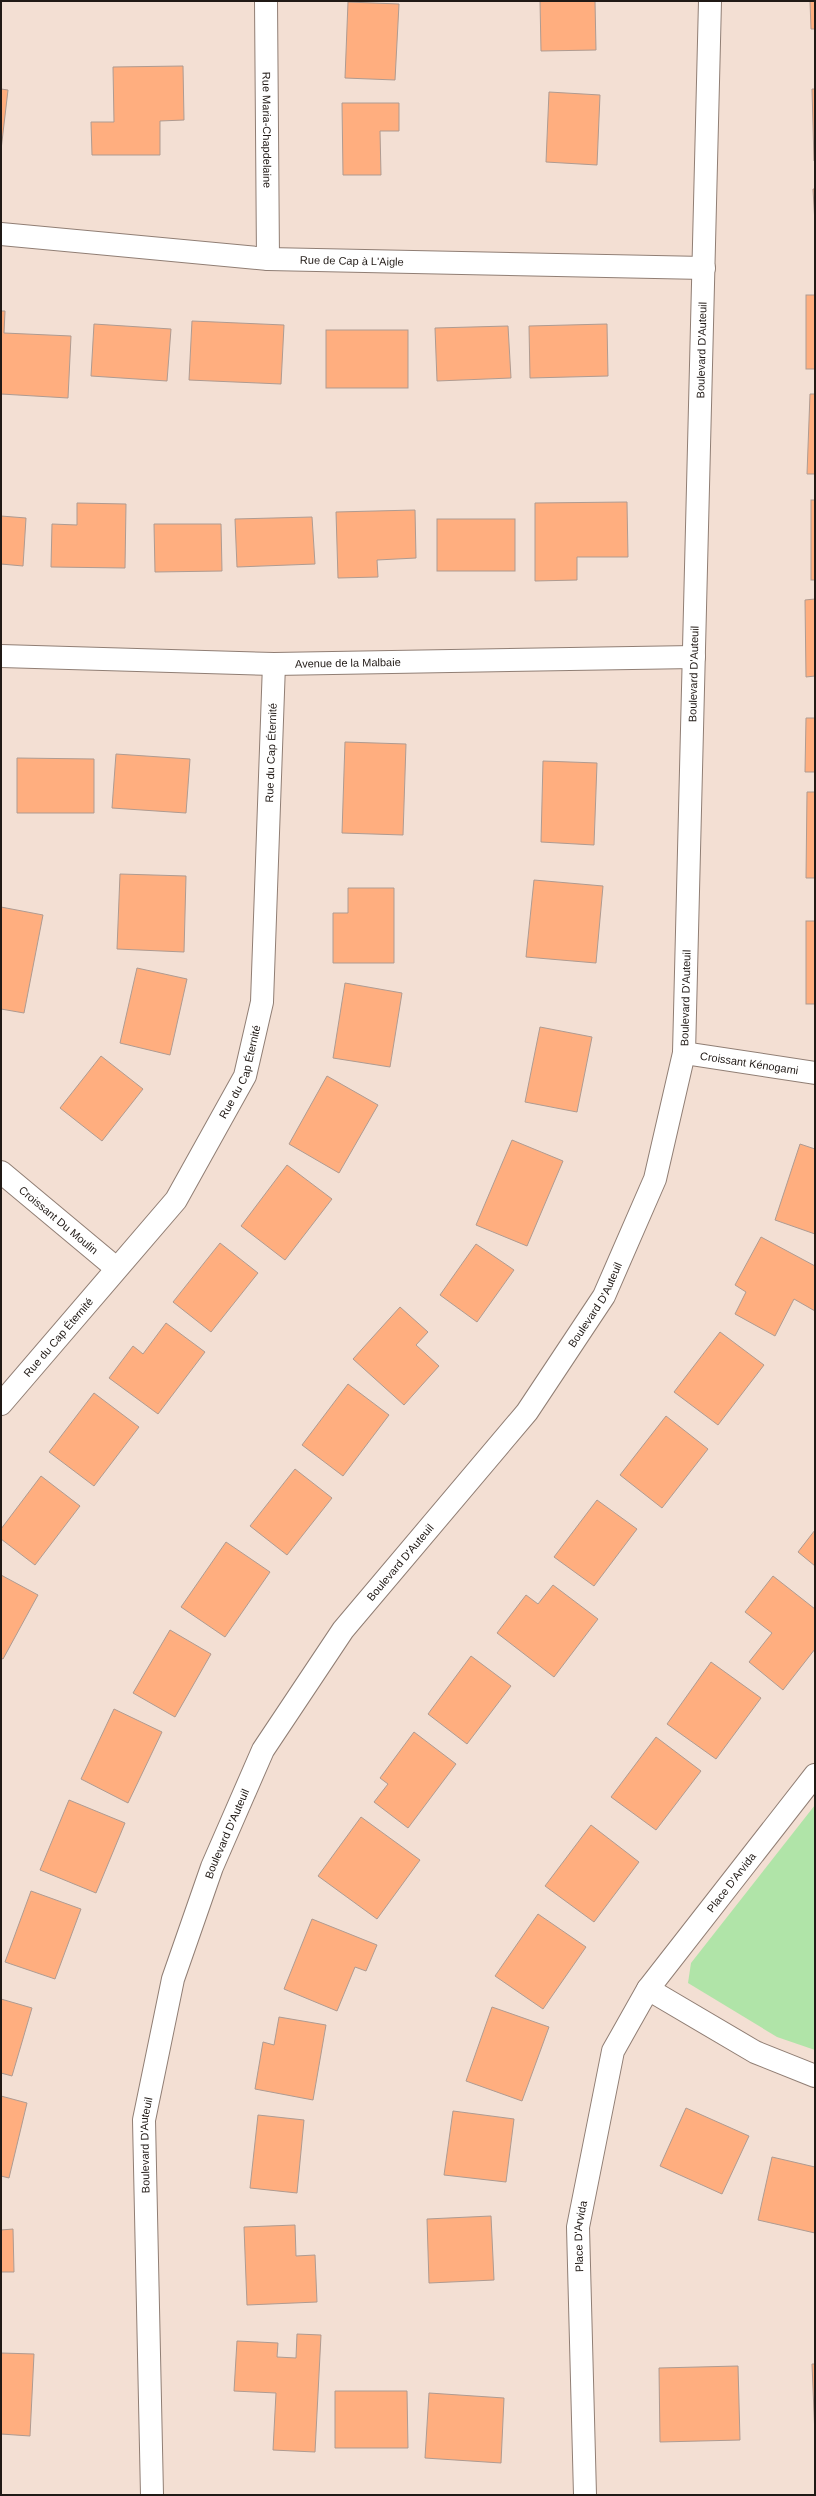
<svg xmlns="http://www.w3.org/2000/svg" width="816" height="2496" viewBox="0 0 816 2496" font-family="Helvetica,sans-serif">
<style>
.green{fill:#b0e4a8}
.building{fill:#ffae7f;stroke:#af9b91}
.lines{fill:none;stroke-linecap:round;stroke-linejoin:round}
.minor-casing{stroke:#907e74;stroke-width:24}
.minor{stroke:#fff;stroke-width:22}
.labels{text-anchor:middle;stroke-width:3.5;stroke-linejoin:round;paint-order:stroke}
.street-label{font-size:11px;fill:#201915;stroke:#fff}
</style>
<rect width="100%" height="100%" fill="#f3dfd3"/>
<polygon class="green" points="815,1805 815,2050 777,2037 688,1983 691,1963"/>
<g class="building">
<polygon points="540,1 595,1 596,50 541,51"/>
<polygon points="810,1 815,1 815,29 811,29"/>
<polygon points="348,2 399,4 395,80 345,78"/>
<polygon points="183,66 184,120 160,121 160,155 92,155 91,122 114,122 113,67"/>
<polygon points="1,89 8,90 1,150"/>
<polygon points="812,89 815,89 815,161 814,161"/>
<polygon points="549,92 600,95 597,165 546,162"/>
<polygon points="342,103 399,103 399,131 380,131 381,175 343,175"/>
<polygon points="813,189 815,189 815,224"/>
<rect x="806" y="295" width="9" height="74"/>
<polygon points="1,311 5,311 4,333 71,336 68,398 1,394"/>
<polygon points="192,321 284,325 281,384 189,380"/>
<polygon points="94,324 171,329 167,381 91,376"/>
<polygon points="607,324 608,376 530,378 529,326"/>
<polygon points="508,326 511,378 437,381 435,328"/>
<rect x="326" y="330" width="82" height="58"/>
<polygon points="810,394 815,394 815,474 807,474"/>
<rect x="811" y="500" width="4" height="80"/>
<polygon points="627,502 628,557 577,557 577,580 535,581 535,503"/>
<polygon points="77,503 126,504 125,568 51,567 52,524 77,525"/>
<polygon points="415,510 416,558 377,560 378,577 338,578 336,512"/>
<polygon points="1,516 26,518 23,566 1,564"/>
<polygon points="312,517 315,564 237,567 235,519"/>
<rect x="437" y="519" width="78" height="52"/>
<polygon points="154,524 221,524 222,571 155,572"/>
<polygon points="815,599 815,676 806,677 805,600"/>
<polygon points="806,718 815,718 815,772 805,772"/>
<polygon points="345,742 406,744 403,835 342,833"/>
<polygon points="116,754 190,759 186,813 112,808"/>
<polygon points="17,758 94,759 94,813 17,813"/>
<polygon points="543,761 597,763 594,845 541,842"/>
<polygon points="807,792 815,792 815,878 806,878"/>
<polygon points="120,874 186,876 184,952 117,949"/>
<polygon points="534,880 603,886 596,963 526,957"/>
<polygon points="348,888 394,888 394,963 333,963 333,913 348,913"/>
<polygon points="1,907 43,915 24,1013 1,1009"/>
<rect x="806" y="921" width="9" height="83"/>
<polygon points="137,968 187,979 170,1055 120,1043"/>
<polygon points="345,983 402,993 390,1067 333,1058"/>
<polygon points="540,1027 592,1037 577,1112 525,1102"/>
<polygon points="101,1056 143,1089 102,1141 60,1108"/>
<polygon points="327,1076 378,1105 339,1173 289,1144"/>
<polygon points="512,1140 563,1161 527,1246 476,1225"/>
<polygon points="800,1144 815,1149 815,1234 775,1220"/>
<polygon points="287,1165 332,1199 285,1260 241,1226"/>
<polygon points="761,1237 815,1266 815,1311 794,1299 775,1336 735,1314 746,1292 735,1285"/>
<polygon points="220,1243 258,1273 211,1332 173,1302"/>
<polygon points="476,1244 514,1270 477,1322 440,1295"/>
<polygon points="400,1307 428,1332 416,1345 439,1366 404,1405 353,1359"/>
<polygon points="166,1323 205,1352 158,1414 109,1378 133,1346 143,1354"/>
<polygon points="720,1332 764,1365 718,1425 674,1392"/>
<polygon points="348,1384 389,1415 343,1476 302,1445"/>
<polygon points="94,1393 139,1427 94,1486 49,1452"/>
<polygon points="666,1416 708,1449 662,1508 620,1475"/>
<polygon points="295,1469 332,1498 287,1555 250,1526"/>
<polygon points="41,1476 80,1506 35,1565 1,1539 1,1529"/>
<polygon points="597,1500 637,1529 594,1586 554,1557"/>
<polygon points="815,1530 815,1566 798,1552"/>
<polygon points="226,1542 270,1572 225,1637 181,1607"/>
<polygon points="1,1575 38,1595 3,1659 1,1658"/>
<polygon points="773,1576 815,1609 815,1649 783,1690 749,1662 772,1633 745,1612"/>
<polygon points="553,1585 598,1619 554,1677 497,1633 526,1595 538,1604"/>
<polygon points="170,1630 211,1654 175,1717 133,1693"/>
<polygon points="471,1656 511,1686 467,1744 428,1714"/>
<polygon points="711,1662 761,1698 716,1759 667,1724"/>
<polygon points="114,1709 162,1732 128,1803 81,1779"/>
<polygon points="414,1732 456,1764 408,1828 374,1802 388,1784 380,1778"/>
<polygon points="656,1737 701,1771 656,1830 611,1797"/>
<polygon points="69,1800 125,1823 96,1893 40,1870"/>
<polygon points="361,1817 420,1860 377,1919 318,1876"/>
<polygon points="591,1825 639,1862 594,1922 545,1886"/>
<polygon points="31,1891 81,1909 55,1979 5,1962"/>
<polygon points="538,1914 586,1947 543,2009 495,1976"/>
<polygon points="312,1919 377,1945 366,1971 355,1967 337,2011 284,1989"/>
<polygon points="1,1999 32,2008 12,2076 1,2073"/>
<polygon points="492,2007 549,2027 522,2101 466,2081"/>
<polygon points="279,2017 326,2025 313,2100 255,2089 263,2042 274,2045"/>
<polygon points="1,2096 27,2103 9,2178 1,2176"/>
<polygon points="686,2108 749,2136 722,2194 660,2166"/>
<polygon points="453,2111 514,2119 506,2182 444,2175"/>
<polygon points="258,2115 304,2120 297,2193 250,2188"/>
<polygon points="772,2157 815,2167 815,2233 758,2220"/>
<polygon points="491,2216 494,2280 429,2283 427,2219"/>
<polygon points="295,2225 296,2256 315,2255 317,2302 247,2305 244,2227"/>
<polygon points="13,2229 14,2272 1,2272 1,2230"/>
<polygon points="297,2334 321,2335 315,2452 273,2450 276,2393 234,2391 237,2341 278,2343 277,2357 296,2358"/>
<polygon points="1,2353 34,2354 30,2436 1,2434"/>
<polygon points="812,2364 815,2364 815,2436"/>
<polygon points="738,2366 740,2440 660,2442 659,2368"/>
<polygon points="335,2391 407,2391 408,2448 335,2448"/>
<polygon points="429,2393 504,2398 501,2463 425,2458"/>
</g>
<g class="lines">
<g class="minor-casing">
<g id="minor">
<path id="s1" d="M266,1L268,259"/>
<path id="s2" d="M1,234L268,259L704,268"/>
<path id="s3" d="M1,656L274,664L694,657"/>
<path id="s4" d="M684,1053L815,1073"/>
<path id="s5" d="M1,1172L116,1268"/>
<path id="s6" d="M1,1404L176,1200L245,1076L262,1002L274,664"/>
<polyline points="648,1989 755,2052 815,2076"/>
<path id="s7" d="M152,2495L144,2120L173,1979L212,1867L263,1750L343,1630L527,1412L604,1296L655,1179L684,1053L710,1"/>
<path id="s8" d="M585,2495L578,2227L613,2051L648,1989L815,1775"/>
</g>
</g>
<use href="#minor" class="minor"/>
</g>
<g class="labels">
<g class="street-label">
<text dy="4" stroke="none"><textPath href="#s1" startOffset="129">Rue Maria-Chapdelaine</textPath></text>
<text dy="4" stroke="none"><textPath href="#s2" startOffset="352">Rue de Cap à L'Aigle</textPath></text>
<text dy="4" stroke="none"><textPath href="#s7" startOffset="2294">Boulevard D'Auteuil</textPath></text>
<text dy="4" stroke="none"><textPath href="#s3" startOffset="347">Avenue de la Malbaie</textPath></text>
<text dy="4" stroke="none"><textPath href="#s7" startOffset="1970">Boulevard D'Auteuil</textPath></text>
<text dy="4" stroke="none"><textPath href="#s6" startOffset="736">Rue du Cap Éternité</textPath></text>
<text dy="4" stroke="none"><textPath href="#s7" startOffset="1646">Boulevard D'Auteuil</textPath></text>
<text dy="4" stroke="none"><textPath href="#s4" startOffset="66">Croissant Kénogami</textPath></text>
<text dy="4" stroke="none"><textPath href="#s6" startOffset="413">Rue du Cap Éternité</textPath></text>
<text dy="4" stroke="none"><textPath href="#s5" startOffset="75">Croissant Du Moulin</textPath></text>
<text dy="4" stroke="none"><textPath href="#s7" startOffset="1322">Boulevard D'Auteuil</textPath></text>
<text dy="4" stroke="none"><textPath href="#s6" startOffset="88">Rue du Cap Éternité</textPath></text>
<text dy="4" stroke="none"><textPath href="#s7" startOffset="998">Boulevard D'Auteuil</textPath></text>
<text dy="4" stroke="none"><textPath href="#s7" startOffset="674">Boulevard D'Auteuil</textPath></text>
<text dy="4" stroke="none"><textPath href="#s8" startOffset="654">Place D'Arvida</textPath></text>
<text dy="4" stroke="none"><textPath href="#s7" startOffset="350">Boulevard D'Auteuil</textPath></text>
<text dy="4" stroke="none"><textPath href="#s8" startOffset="259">Place D'Arvida</textPath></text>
</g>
</g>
<rect width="816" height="2496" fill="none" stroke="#201915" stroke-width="4"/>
</svg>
